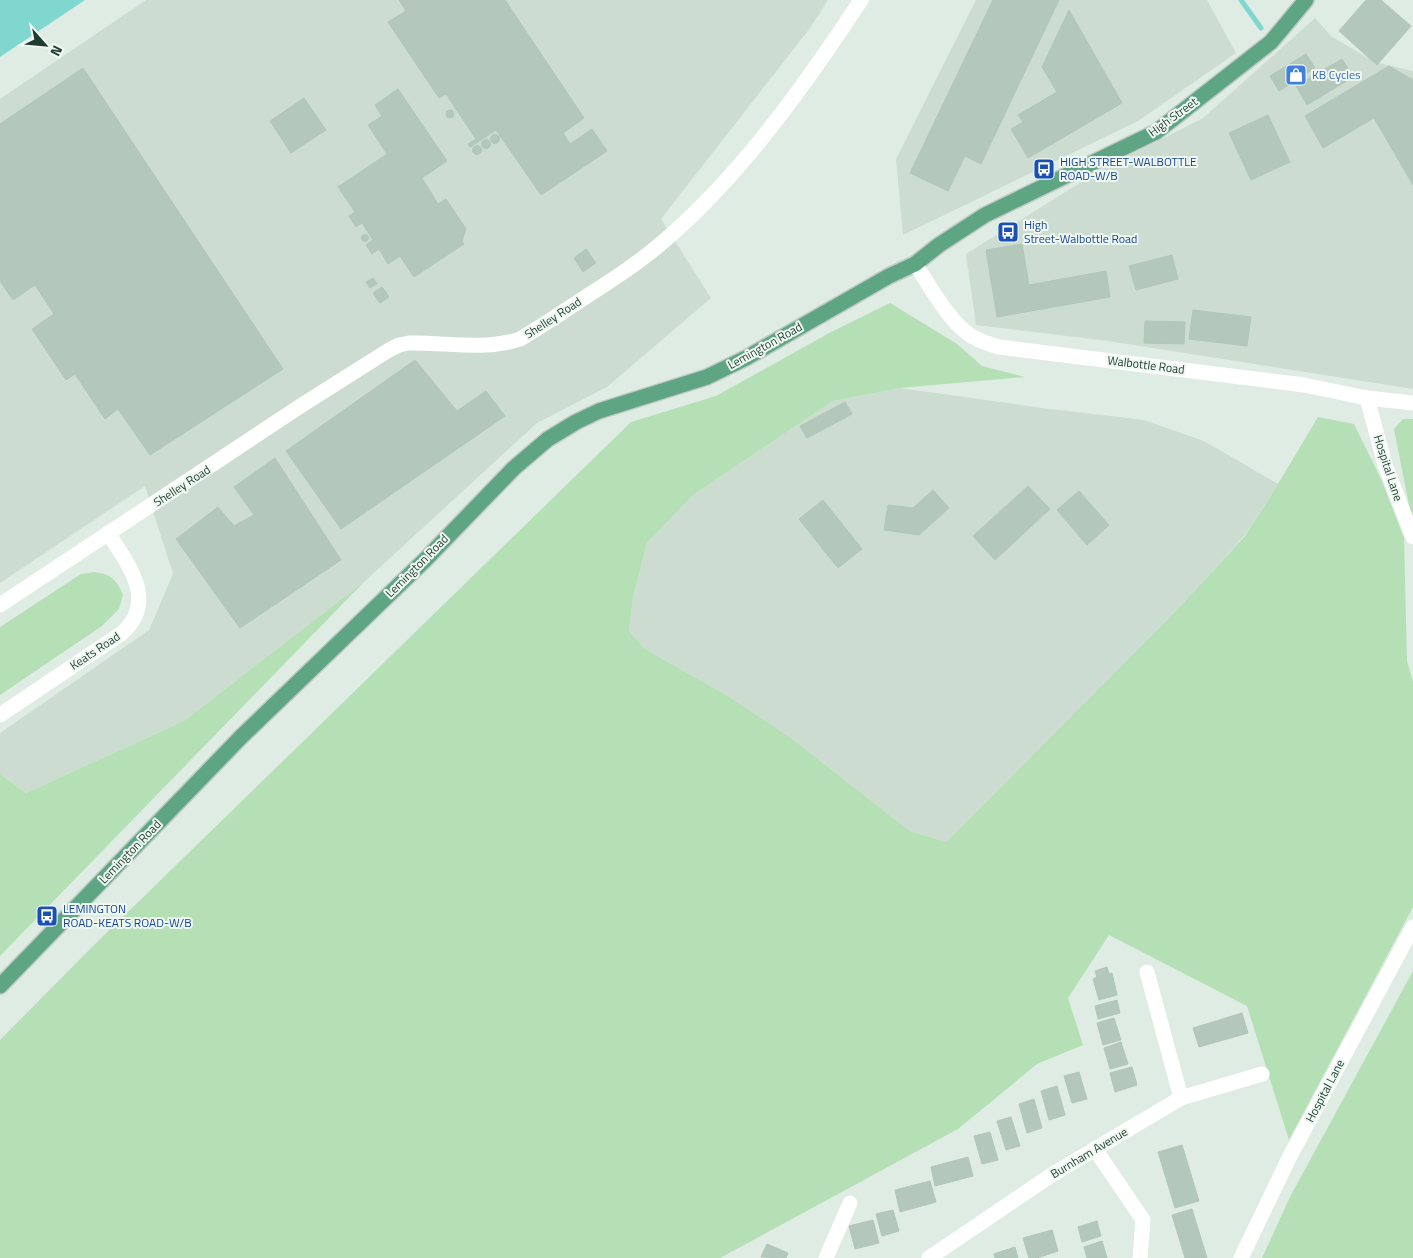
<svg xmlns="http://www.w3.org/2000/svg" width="1413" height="1258" viewBox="0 0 1413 1258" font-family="'Titillium Web',sans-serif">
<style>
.built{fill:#cddcd1}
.green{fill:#b5e0b6}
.water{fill:#80d7d0}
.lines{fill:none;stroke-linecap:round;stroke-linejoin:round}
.stream{stroke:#80d7d0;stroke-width:5}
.building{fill:#b4c7bb;stroke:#b1c6b8}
.primary-casing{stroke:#c0c9c4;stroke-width:18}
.minor{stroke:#fff;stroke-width:15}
.tertiary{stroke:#fff;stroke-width:15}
.primary{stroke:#5ea683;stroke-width:15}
.labels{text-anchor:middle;stroke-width:4;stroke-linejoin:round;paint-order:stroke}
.shop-label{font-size:12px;fill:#366cbe;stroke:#eff8f2;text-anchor:start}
.street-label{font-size:12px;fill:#1e3d2e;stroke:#eff8f2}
.transit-label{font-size:12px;fill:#164399;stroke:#eff8f2;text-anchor:start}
</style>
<rect width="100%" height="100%" fill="#dfece3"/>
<g class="built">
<polygon points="146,0 828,0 810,28 661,219 711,298 607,387 537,423 365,581 184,721 26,793 0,774 0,733 149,630 173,574 145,486 0,583 0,99"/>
<polygon points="976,0 1207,0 1236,53 1138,121 903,235 896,159"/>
<polygon points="1315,18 1331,36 1375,62 1413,71 1413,389 1108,341 976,325 966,254 1099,171 1203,118"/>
<polygon points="900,388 1042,408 1144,420 1204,441 1278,484 1245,535 1172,615 946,842 910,831 791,738 728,696 645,649 629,631 633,598 647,543 693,495 833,401"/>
</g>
<g class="green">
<polygon points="890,303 957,344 982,366 1025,377 900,388 833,401 693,495 647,543 633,598 629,631 645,649 728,696 791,738 910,831 946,842 1172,615 1245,536 1278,484 1318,417 1354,424 1382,481 1404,538 1407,661 1413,682 1413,907 1289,1140 1247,1006 1109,935 1068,998 1083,1045 1037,1064 958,1129 720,1258 0,1258 0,1040 92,947 631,422 716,396 831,332"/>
<polygon points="1403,419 1413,419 1413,517 1409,505 1394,429"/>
<path d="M94,572C111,574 116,579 123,595L119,609L102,626L0,695V627L81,574Z"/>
<polygon points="365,581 0,956 0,774 26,793 184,721"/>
<polygon points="1413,971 1413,1258 1262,1258 1291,1195"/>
</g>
<polygon class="water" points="0,0 85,0 0,57"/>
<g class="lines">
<polyline class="stream" points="1241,0 1261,28"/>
</g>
<g class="building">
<polygon points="399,0 505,0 584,118 563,133 570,144 592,129 607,151 541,195 496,130 478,142 446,94 439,98 388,22 406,11"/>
<polygon points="993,0 1059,0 981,164 965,156 948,191 910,173"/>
<polygon points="1366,0 1381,0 1411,26 1377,65 1339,31"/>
<polygon points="1069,10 1122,103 1028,158 1011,129 1023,122 1018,115 1057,92 1042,67"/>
<polygon points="1306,54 1315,68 1279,91 1270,76"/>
<polygon points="1342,59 1353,77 1307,105 1296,86"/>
<polygon points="1389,66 1413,80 1413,185 1374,118 1323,148 1305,116"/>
<polygon points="83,68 283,369 150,455 118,409 105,419 75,374 66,380 32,329 54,314 35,285 13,300 0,281 0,124"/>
<polygon points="398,89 447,161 422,178 438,204 446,199 466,229 462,241 464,244 414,277 400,256 388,264 379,249 372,254 366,245 373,240 362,223 356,227 349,216 355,212 338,187 387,154 368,125 382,116 375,105"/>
<polygon points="304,98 326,130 291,153 270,121"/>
<circle cx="450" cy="114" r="4"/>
<polygon points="1268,115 1290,162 1251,180 1229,133"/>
<circle cx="495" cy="139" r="4.5"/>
<polygon points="476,139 478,142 470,147 468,144"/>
<circle cx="486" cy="144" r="4.5"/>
<circle cx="477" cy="150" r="4.5"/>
<circle cx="365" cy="238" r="3.5"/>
<polygon points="1022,244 1029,285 1106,271 1110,297 997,317 986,250"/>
<polygon points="586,249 596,263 583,272 574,258"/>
<polygon points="1172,255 1178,279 1136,290 1129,266"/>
<polygon points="373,278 377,284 370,288 366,282"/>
<polygon points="382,287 386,292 376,298 373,293"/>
<polygon points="386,292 389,297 380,303 376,298"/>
<polygon points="1193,310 1251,317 1247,346 1189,339"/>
<polygon points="1145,321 1185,322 1184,344 1144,343"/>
<polygon points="415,360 457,411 486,391 505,416 341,529 286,451"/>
<polygon points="845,402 852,414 807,438 800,426"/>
<polygon points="275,458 341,560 240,628 176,539 218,507 234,526 254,515 234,487"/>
<polygon points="1028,486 1050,509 995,560 973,536"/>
<polygon points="933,490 949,508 919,535 884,530 888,505 913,508"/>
<polygon points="1079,491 1109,525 1087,545 1057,510"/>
<polygon points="823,500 862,549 838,568 799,519"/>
<polygon points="1107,967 1109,974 1112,973 1117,995 1099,1000 1093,979 1097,977 1095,971"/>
<polygon points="1117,1000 1120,1013 1098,1019 1095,1006"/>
<polygon points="1242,1013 1248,1033 1199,1047 1193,1028"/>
<polygon points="1114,1018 1121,1040 1103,1045 1097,1023"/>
<polygon points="1121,1042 1128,1064 1110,1069 1104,1048"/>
<polygon points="1132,1067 1137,1085 1115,1092 1110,1073"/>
<polygon points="1079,1072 1087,1099 1072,1103 1064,1076"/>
<polygon points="1057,1086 1065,1115 1049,1120 1041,1091"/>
<polygon points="1034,1099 1042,1128 1027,1133 1019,1104"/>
<polygon points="1011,1117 1020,1146 1006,1150 997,1121"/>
<polygon points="990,1132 998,1160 982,1164 974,1136"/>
<polygon points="1182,1145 1199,1201 1175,1208 1158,1152"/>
<polygon points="968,1157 973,1176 935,1186 931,1167"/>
<polygon points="930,1181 936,1202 900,1212 895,1190"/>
<polygon points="1192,1209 1207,1258 1185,1258 1172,1215"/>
<polygon points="893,1210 899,1231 882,1236 876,1214"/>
<polygon points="873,1220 879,1243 855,1249 849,1226"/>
<polygon points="1097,1221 1101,1236 1082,1242 1078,1227"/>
<polygon points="1052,1230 1058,1251 1037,1258 1029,1258 1023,1238"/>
<polygon points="1102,1241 1107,1258 1087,1258 1084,1247"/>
<polygon points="767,1244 788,1253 786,1258 761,1257"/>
<polygon points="1015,1247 1018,1258 995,1258 994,1254"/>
</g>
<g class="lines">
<g class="primary-casing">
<polyline id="primary" points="0,986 241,737 426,559 514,468 548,439 576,422 599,411 707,377 746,358 889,276 915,264 939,245 985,215 1156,132 1271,42 1306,0"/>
</g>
<g class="minor">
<polyline points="1367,398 1385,465 1413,537"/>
<path d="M0,605L302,405L389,350L399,345L409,343C446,342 484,351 520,339C542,326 563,312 584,298C612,280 640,262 664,241C742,174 805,85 861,0"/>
<path d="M0,715L122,633C158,601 128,564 108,533"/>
<polyline points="1147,972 1181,1098"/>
<polyline points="1095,1149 1143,1220 1140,1258"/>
<polyline points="826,1258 850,1203"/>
<polyline points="929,1258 1053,1174 1181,1098 1262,1074"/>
<polyline points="1241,1258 1289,1158 1413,927"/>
</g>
<path class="tertiary" d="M915,264C929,284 949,322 970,335C979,341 988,344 999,347L1304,385L1367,398L1413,403"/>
<use href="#primary" class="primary"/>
</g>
<defs>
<g id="shop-square" transform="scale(1.125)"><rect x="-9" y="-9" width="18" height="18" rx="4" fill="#3f7fe0" stroke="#eff8f2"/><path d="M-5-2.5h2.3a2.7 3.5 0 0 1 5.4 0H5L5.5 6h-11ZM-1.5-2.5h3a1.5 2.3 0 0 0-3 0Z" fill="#fff"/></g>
<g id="bus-square" transform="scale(1.125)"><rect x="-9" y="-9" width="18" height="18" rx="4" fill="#1a4fb4" stroke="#eff8f2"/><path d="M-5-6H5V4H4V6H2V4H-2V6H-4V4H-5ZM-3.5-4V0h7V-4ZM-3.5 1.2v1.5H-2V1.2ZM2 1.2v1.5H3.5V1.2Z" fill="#fff"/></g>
</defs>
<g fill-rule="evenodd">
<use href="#shop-square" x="1296" y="75"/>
<use href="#bus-square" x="1044" y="169"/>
<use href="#bus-square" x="1008" y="232"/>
<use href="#bus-square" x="47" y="916"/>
</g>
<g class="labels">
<g class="shop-label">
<text x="1312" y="79">KB Cycles</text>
</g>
<g class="street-label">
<text transform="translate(1173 117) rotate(-36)" y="4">High Street</text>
<text transform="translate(553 318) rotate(-33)" y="4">Shelley Road</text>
<text transform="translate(765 346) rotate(-29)" y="4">Lemington Road</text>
<text transform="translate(1146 365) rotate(7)" y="4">Walbottle Road</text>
<text transform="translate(1388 468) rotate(72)" y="4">Hospital Lane</text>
<text transform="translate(182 486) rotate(-33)" y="4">Shelley Road</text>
<text transform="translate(417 566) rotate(-45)" y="4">Lemington Road</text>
<text transform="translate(95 651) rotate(-34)" y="4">Keats Road</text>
<text transform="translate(130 852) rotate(-46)" y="4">Lemington Road</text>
<text transform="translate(1325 1091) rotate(-62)" y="4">Hospital Lane</text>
<text transform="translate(1089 1153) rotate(-31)" y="4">Burnham Avenue</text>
</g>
<g class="transit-label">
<text x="1060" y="166">HIGH STREET-WALBOTTLE<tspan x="1060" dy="14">ROAD-W/B</tspan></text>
<text x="1024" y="229">High<tspan x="1024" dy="14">Street-Walbottle Road</tspan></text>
<text x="63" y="913">LEMINGTON<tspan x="63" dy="14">ROAD-KEATS ROAD-W/B</tspan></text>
</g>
</g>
<g transform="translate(45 45) rotate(117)" stroke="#eff8f2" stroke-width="4" paint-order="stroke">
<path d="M0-4L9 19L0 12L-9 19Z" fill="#1e3d2e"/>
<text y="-8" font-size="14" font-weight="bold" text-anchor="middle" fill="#1e3d2e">N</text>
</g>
</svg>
